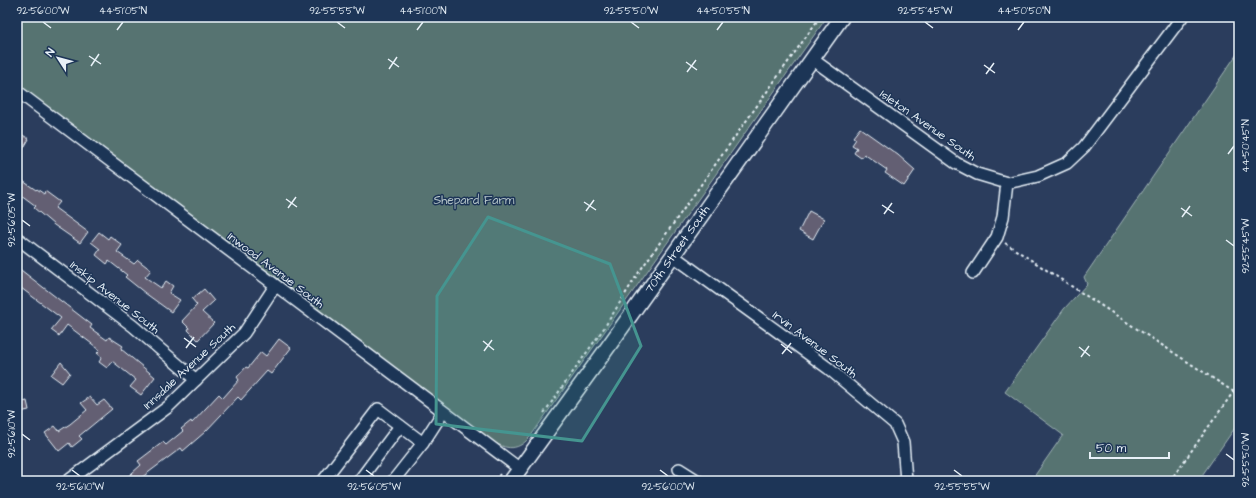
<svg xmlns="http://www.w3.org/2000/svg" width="1256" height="498" viewBox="0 0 1256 498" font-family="'Architects Daughter',sans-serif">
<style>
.green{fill:#567371;stroke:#9fb2b4}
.building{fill:#645f73;stroke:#e8f1f8}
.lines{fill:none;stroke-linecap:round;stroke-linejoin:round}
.minor-casing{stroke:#e8f1f8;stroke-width:14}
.major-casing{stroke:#e8f1f8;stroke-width:17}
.path{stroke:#e8f1f8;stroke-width:2;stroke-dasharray:3 3;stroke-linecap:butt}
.minor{stroke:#1d3557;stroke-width:11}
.major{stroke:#1d3557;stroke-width:14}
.marked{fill:#459590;fill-opacity:0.2;stroke:#459590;stroke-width:3;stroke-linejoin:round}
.ticks{fill:none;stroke:#e8f1f8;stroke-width:1.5}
.labels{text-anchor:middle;stroke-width:3;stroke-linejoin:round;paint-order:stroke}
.street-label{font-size:12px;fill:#e8f1f8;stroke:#1d3557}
.park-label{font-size:12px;fill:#b5c5c9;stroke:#1d3557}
.neatline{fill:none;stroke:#e8f1f8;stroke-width:1.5}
.ticks-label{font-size:10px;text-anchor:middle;fill:#e8f1f8}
</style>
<rect width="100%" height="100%" fill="#2b3d5d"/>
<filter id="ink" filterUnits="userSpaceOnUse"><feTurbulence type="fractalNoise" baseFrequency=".025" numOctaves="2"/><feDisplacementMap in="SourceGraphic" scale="8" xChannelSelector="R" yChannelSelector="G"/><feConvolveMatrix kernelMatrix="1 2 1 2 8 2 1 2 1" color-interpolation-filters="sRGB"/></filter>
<g filter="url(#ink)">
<g class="green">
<path d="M17,17H827L530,437C516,453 504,449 487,438L17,84Z"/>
<polygon points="1239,51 1239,422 1198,481 1031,481 1063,435 1005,392 1064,309 1087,284 1084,277"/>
</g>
<g class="building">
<polygon points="860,128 898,155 915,170 904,186 885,173 887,170 864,154 861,158 854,153 857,148 852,145 856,139 853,137"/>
<polygon points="21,134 29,139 22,151 17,148 17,142"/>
<polygon points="17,177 36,190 37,189 44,194 45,191 60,202 55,208 88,232 80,243 54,225 34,208 36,206 17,192"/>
<polygon points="809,211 824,219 813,239 799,231"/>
<polygon points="99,232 108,239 110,236 122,245 117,252 134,264 138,260 151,270 145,277 161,288 166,281 173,286 169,293 180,300 171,312 145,293 125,277 127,275 109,261 107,264 96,255 100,249 91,242"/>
<polygon points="17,267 92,325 90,328 107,340 109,337 123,346 121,349 155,377 141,395 130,387 136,380 112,361 107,368 99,362 102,357 97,353 100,350 67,325 59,336 51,330 61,318 17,285"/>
<polygon points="204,289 214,301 202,312 214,323 198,340 188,330 189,328 182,321 197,305 192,299"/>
<polygon points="279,339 291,348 271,374 267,371 241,400 238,397 205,432 183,451 181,448 137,481 123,481 141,465 138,461 163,442 166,445 183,431 181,429 191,421 192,423 219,394 223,398 239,380 237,377 246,367 248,368 261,352 266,356"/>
<polygon points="61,362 70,373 62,383 51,375"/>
<polygon points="90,397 97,405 104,400 112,409 79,436 82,439 72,447 69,443 59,451 45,433 55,426 59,431 70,424 87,410 81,403"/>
<polygon points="27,401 29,410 20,412 18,403"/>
</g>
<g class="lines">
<g class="minor-casing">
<g id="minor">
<polyline points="812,59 956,163 977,174 1007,183 1038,176 1067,163 1084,147 1182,17"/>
<polyline points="17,91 520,469"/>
<polyline points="17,238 133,326 196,380"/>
<polyline points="672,255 828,368 895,424 903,442 906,481"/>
<polyline points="973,273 997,237 1003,217 1007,183"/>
<polyline points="679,469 698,481"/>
<polyline points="68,481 168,407 244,333 275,286"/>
<polyline points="323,481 378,409 423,443"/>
<polyline points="359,481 400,426"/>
<polyline points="393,481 423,443 443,412"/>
</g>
</g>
<g class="major-casing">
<polyline id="major" points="511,481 603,354 842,17"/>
</g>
<g class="path">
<polyline points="1005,243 1234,392"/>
<polyline points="544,413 604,328 639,272 820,17"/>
<polyline points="495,481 500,474"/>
<polyline points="1170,481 1239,384"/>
</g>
<use href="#minor" class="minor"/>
<use href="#major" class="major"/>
</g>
</g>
<path class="marked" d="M488,217L610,264L641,346L582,441L436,424L437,296Z"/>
<path class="ticks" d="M43,22L51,28M337,22L345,28M631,22L639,28M925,22L933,28M117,30L123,22M417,30L423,22M717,30L723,22M1018,30L1024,22M89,56L101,64M388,59L399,67M686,62L697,70M984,65L995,73M91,66L99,54M389,69L397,57M687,72L696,60M986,74L994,63M1228,154L1234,146M286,199L297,207M584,202L596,210M882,205L894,213M288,208L296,197M1181,208L1192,216M586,211L594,200M884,214L892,203M1182,217L1190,206M22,220L30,226M1226,240L1234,246M184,338L196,347M483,341L494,350M781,344L792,353M1079,347L1090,356M186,348L194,337M484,351L492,340M782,354L791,343M1081,357L1089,346M22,434L30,440M1226,454L1234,460M72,470L80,476M366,470L374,476M660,470L668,476M954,470L962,476"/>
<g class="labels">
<g class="street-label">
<text transform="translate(928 125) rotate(35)" y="4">Isleton Avenue South</text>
<text transform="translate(677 249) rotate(-55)" y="4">70th Street South</text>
<text transform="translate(276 270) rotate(37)" y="4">Inwood Avenue South</text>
<text transform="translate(115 297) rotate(38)" y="4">Inskip Avenue South</text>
<text transform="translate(815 344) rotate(37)" y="4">Irvin Avenue South</text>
<text transform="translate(189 366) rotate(-43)" y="4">Innsdale Avenue South</text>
</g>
<g class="park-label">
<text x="474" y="204">Shepard Farm</text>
</g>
</g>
<rect width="1256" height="498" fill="none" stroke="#1d3557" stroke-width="44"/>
<g transform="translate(58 58) rotate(306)" stroke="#1d3557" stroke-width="3" paint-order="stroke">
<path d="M0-3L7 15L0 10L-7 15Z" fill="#e8f1f8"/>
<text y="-6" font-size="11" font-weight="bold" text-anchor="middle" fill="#e8f1f8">N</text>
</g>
<path d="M1090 452v6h79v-6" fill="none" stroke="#e8f1f8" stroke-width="2"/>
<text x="1096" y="452" font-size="12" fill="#e8f1f8" stroke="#1d3557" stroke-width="3" paint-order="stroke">50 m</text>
<rect x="22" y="22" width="1212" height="454" class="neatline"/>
<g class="ticks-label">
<text x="43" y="14">92°56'00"W</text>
<text x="123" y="14">44°51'05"N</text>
<text x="337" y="14">92°55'55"W</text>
<text x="423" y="14">44°51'00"N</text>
<text x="631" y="14">92°55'50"W</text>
<text x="723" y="14">44°50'55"N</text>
<text x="925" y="14">92°55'45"W</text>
<text x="1024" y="14">44°50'50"N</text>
<text transform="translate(1245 146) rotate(-90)" y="4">44°50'45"N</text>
<text transform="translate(11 220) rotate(-90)" y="4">92°56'05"W</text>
<text transform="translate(1245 246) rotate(-90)" y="4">92°55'45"W</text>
<text transform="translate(11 434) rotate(-90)" y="4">92°56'10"W</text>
<text transform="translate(1245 460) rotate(-90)" y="4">92°55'50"W</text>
<text x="80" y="490">92°56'10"W</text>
<text x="374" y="490">92°56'05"W</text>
<text x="668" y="490">92°56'00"W</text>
<text x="962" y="490">92°55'55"W</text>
</g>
</svg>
